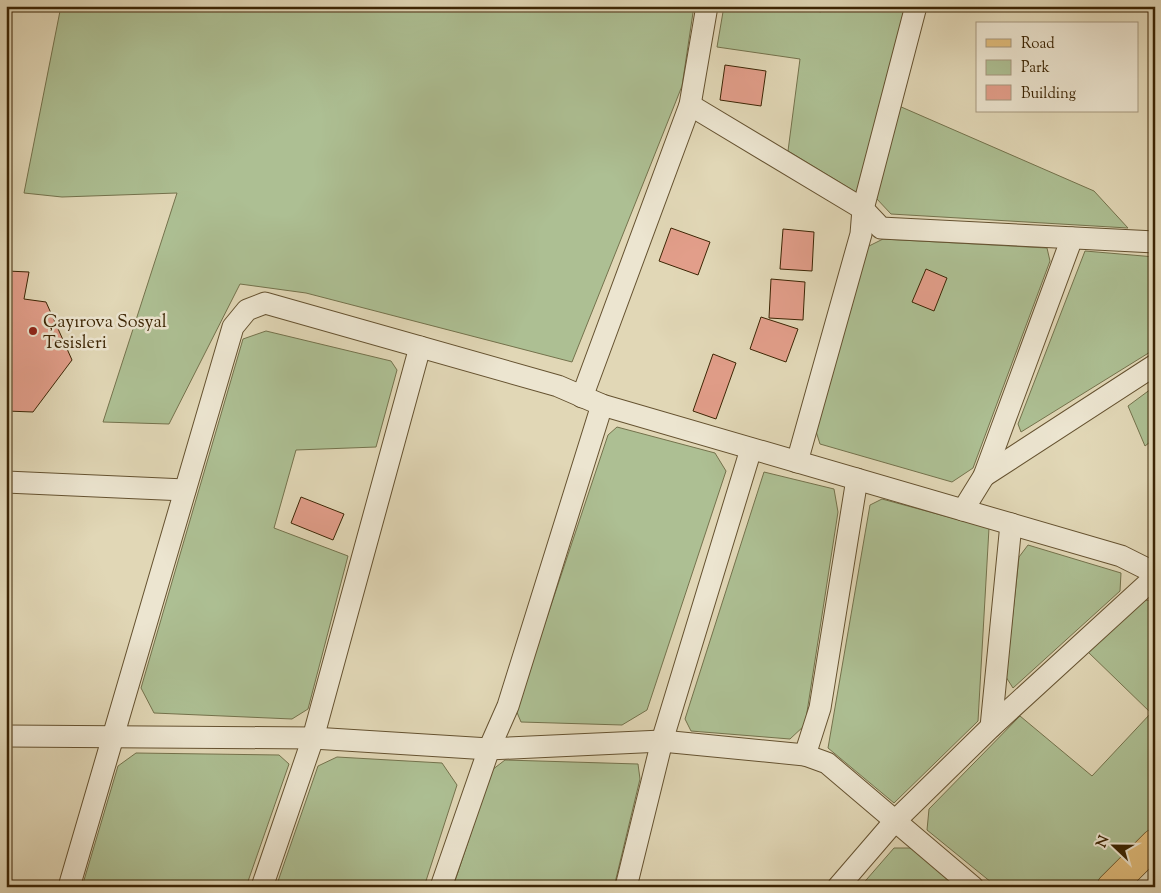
<svg xmlns="http://www.w3.org/2000/svg" width="1161" height="893" viewBox="0 0 1161 893" font-family="'Sorts Mill Goudy',serif">
<style>
.green{fill:#adbf93;stroke:#74724c}
.building{fill:#e29e8a;stroke:#3c2504}
.lines{fill:none;stroke-linecap:round;stroke-linejoin:round}
.minor-casing{stroke:#655230;stroke-width:23}
.primary-casing{stroke:#3c2504;stroke-width:29}
.minor{stroke:#ece5d0;stroke-width:21}
.primary{stroke:#e0bc7b;stroke-width:28}
.poi-dot{fill:#8f2418;stroke:#ece5d0;stroke-width:2}
.labels{text-anchor:middle;stroke-width:5;stroke-linejoin:round;paint-order:stroke}
.poi-label{font-size:18px;fill:#3c2504;stroke:#ece5d0;text-anchor:start}
</style>
<rect width="100%" height="100%" fill="#e1d7b6"/>
<filter id="stains"><feTurbulence type="fractalNoise" baseFrequency=".004" numOctaves="4"/><feColorMatrix values="0 0 0 0 .2 0 0 0 0 .09 0 0 0 0 .02 0 0 0 .5 -.17"/></filter>
<radialGradient id="worn" r=".72"><stop offset=".6" stop-color="#630" stop-opacity="0"/><stop offset="1" stop-color="#630" stop-opacity=".3"/></radialGradient>
<g class="green">
<polygon points="61,6 694,6 682,86 572,362 306,293 240,284 169,424 103,422 177,193 62,197 24,193"/>
<polygon points="724,6 789,6 821,12 822,6 905,6 859,194 788,151 800,59 717,47"/>
<polygon points="899,106 1094,191 1128,228 891,214 876,198"/>
<polygon points="883,239 1047,248 1050,261 973,468 952,482 820,444 814,425 863,249"/>
<polygon points="1085,251 1155,257 1155,349 1021,432 1018,424"/>
<polygon points="266,331 391,361 397,370 376,447 296,450 274,528 348,556 308,709 292,719 154,713 141,688 243,339"/>
<polygon points="1155,386 1155,438 1145,446 1128,406"/>
<polygon points="617,427 715,453 726,471 647,710 622,725 521,722 516,710 608,435"/>
<polygon points="764,472 834,489 838,512 805,725 790,739 691,731 685,719"/>
<polygon points="882,499 989,528 978,721 894,803 828,748 870,505"/>
<polygon points="1028,545 1121,573 1120,591 1013,688 1006,677 1019,557"/>
<polygon points="1145,600 1155,601 1155,830 1099,887 997,887 927,830 929,809 1020,716 1092,776 1151,713 1087,651"/>
<polygon points="136,753 279,755 289,764 246,887 82,887 118,766"/>
<polygon points="337,757 442,763 457,785 424,887 276,887 318,766"/>
<polygon points="505,760 638,764 640,779 614,887 453,887 492,770"/>
<polygon points="894,848 911,848 958,887 860,887"/>
</g>
<g class="building">
<polygon points="725,65 766,71 761,106 720,100"/>
<polygon points="671,228 710,242 698,275 659,261"/>
<polygon points="783,229 814,232 812,271 780,269"/>
<polygon points="926,269 947,278 934,311 912,302"/>
<polygon points="7,271 29,272 24,299 46,302 72,360 33,412 6,411"/>
<polygon points="771,279 805,282 803,320 769,318"/>
<polygon points="761,317 798,329 786,362 750,349"/>
<polygon points="713,354 736,363 716,419 693,411"/>
<polygon points="301,497 344,514 333,540 291,523"/>
</g>
<g class="lines">
<g class="minor-casing">
<g id="minor">
<polyline points="690,105 863,209 881,228 1155,242"/>
<polyline points="582,397 690,105 707,6"/>
<polyline points="797,462 861,234 863,209 916,6"/>
<polyline points="984,476 1155,365"/>
<polyline points="6,482 185,490"/>
<polyline points="963,510 984,476 1072,238"/>
<polyline points="991,727 1011,524"/>
<polyline points="6,736 313,738 489,749 662,741 805,755 827,763 973,887"/>
<polyline points="805,755 820,708 857,479"/>
<polyline points="69,887 233,327 247,310 265,303 558,386 602,405 1121,556 1155,573"/>
<polyline points="262,887 313,738 420,347"/>
<polyline points="441,887 489,749 508,706 602,405"/>
<polyline points="626,887 662,741 751,449"/>
<polyline points="838,887 894,822 991,727 1155,577"/>
</g>
</g>
<g class="primary-casing">
<polyline id="primary" points="1111,887 1155,843"/>
</g>
<use href="#minor" class="minor"/>
<use href="#primary" class="primary"/>
</g>
<circle class="poi-dot" cx="33" cy="331" r="5"/>
<g class="labels">
<g class="poi-label">
<text x="43" y="327">Çayırova Sosyal<tspan x="43" dy="21">Tesisleri</tspan></text>
</g>
</g>
<rect width="1161" height="893" fill="none" stroke="#e1d7b6" stroke-width="25"/>
<rect x="8" y="8" width="1146" height="878" fill="none" stroke="#3c2504" stroke-width="2.5"/>
<rect x="12" y="12" width="1136" height="868" fill="none" stroke="#3c2504"/>
<rect x="976" y="22" width="162" height="90" fill="#ece5d0" stroke="#a6987e"/>
<rect x="986" y="39" width="25" height="8" fill="#e0bc7b" stroke="#a6987e"/>
<text x="1021" y="48" font-size="15" fill="#3c2504">Road</text>
<rect x="986" y="60" width="25" height="15" fill="#adbf93" stroke="#a6987e"/>
<text x="1021" y="72" font-size="15" fill="#3c2504">Park</text>
<rect x="986" y="85" width="25" height="15" fill="#e29e8a" stroke="#a6987e"/>
<text x="1021" y="98" font-size="15" fill="#3c2504">Building</text>
<g transform="translate(1114 846) rotate(292)" stroke="#ece5d0" stroke-width="4" paint-order="stroke">
<path d="M0-4L9 19L0 12L-9 19Z" fill="#3c2504"/>
<text y="-8" font-size="14" font-weight="bold" text-anchor="middle" fill="#3c2504">N</text>
</g>
<rect width="100%" height="100%" filter="url(#stains)"/>
<rect width="100%" height="100%" fill="url(#worn)"/>
</svg>
